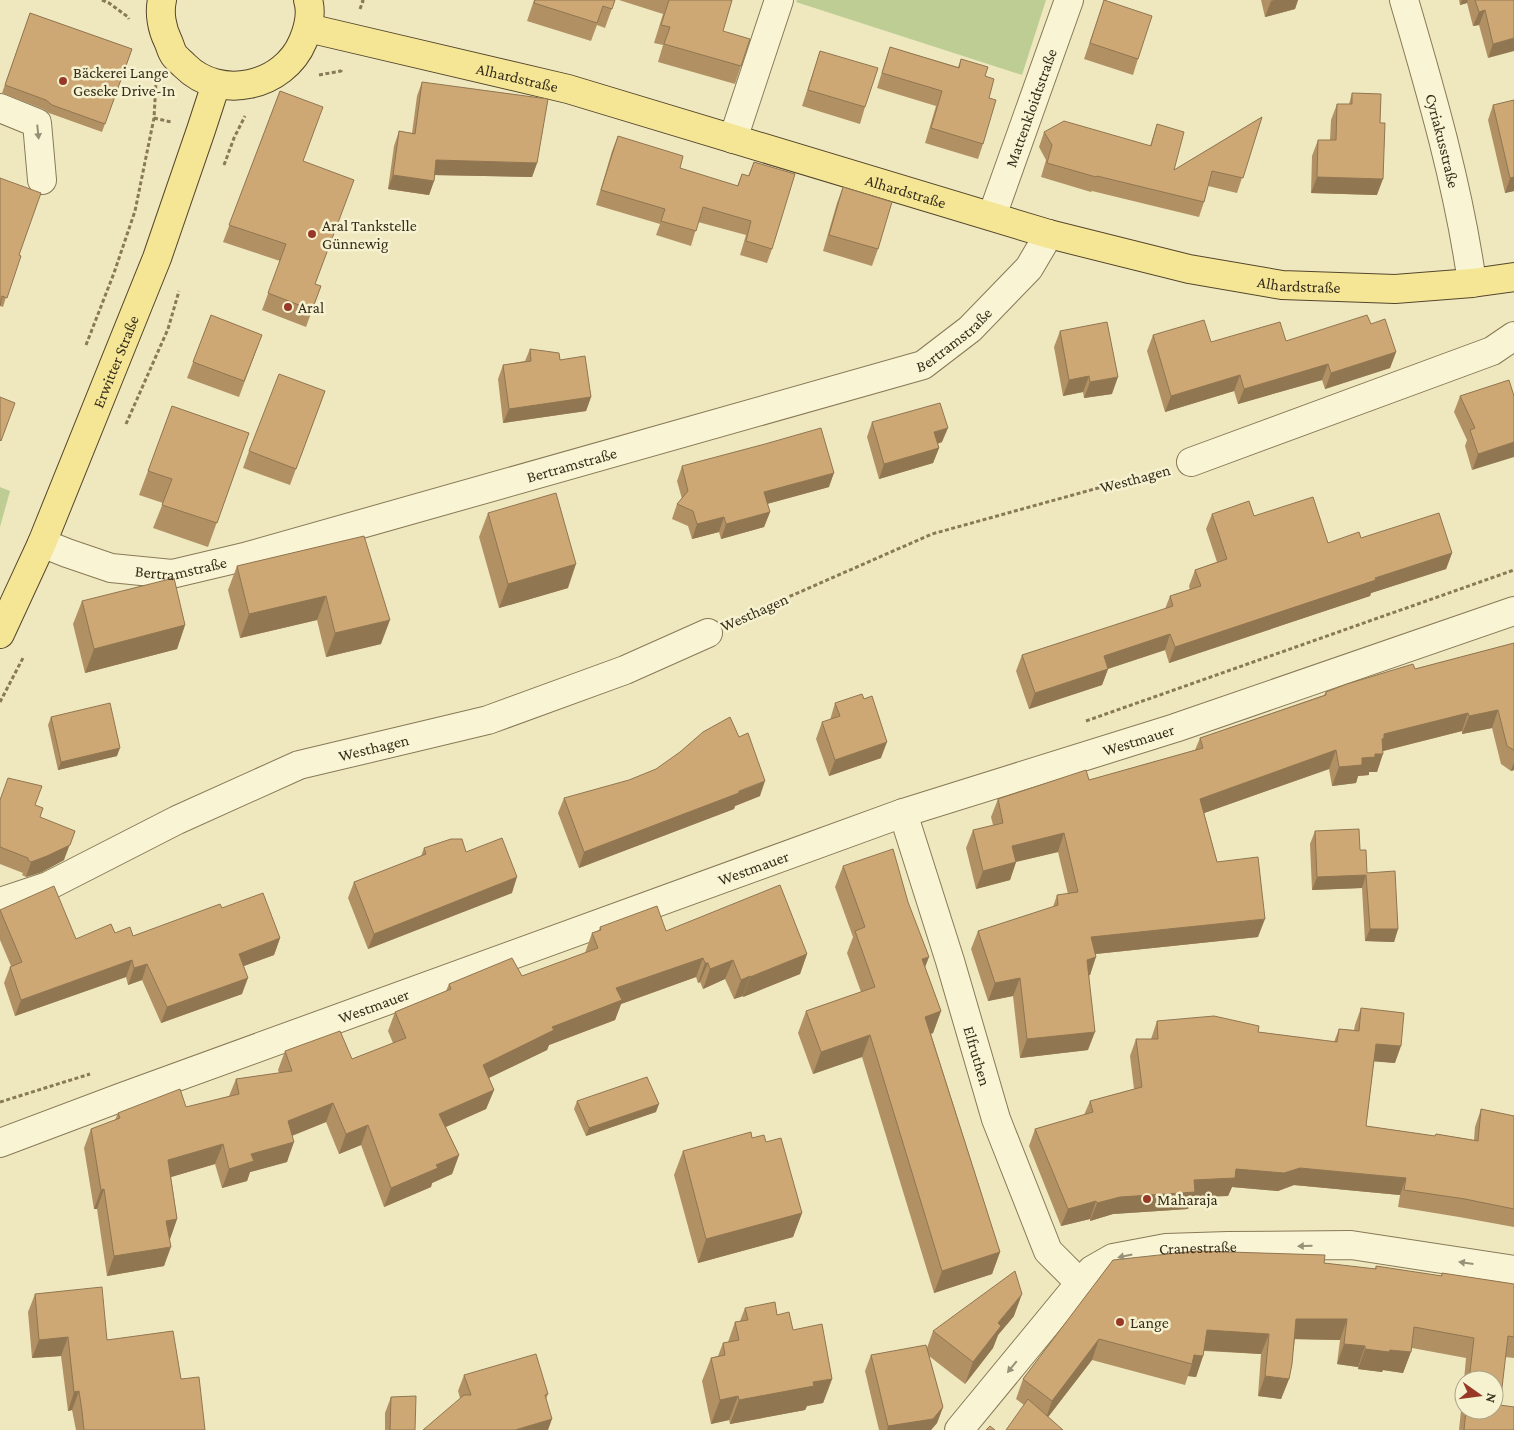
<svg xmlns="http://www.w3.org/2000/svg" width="1514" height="1430" viewBox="0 0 1514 1430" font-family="'Crimson Pro',serif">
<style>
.green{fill:#bdcd93}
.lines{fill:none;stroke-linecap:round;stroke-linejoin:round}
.minor-casing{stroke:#887957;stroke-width:30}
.major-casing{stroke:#55462c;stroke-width:30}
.path{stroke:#887957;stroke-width:3;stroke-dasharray:4 2.5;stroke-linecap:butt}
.minor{stroke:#f9f4d3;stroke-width:28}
.major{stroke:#f4e695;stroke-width:28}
.wall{fill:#b19064}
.shaded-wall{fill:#907651}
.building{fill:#cea874;stroke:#907651}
.oneway{fill:#989078}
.poi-dot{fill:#983826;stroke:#f6f1cf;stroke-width:2}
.labels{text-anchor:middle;stroke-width:5;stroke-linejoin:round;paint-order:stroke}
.poi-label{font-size:16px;fill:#372d1c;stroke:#f6f1cf;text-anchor:start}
.street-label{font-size:16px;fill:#372d1c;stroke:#f6f1cf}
</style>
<rect width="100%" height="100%" fill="#efe8bf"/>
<g class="green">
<polygon points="797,0 1046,0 1022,75 796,2"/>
<polygon points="0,487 10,491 0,527"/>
</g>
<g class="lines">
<g class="minor-casing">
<g id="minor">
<path id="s1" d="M1404,0C1431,92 1459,188 1472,283"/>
<polyline points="0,108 37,123 42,180"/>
<polyline points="733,139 779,0"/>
<path id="s2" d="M992,216L1069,0"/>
<polyline points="1191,462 1492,351 1514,336"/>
<path id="s3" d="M42,543L67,553L111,568L172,574L248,556L923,365L970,329L1029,268L1049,234"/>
<path id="s4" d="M903,813L950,961L996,1119L1048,1251L1080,1283"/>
<path id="s5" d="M0,902L48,886L177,820L299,765L488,720L625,670L708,633"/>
<path id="s6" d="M0,1143L122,1097L903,813L1175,728L1514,611"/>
<path id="s7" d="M959,1430L1080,1283L1092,1270L1113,1258L1166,1248L1228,1246L1351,1245L1514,1270"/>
</g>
</g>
<g class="major-casing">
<g id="major">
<path d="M162,0C159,13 162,29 168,41C170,45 171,51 174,55C177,59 181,62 185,66C220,101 284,87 303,41C308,29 312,13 308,0"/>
<path id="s8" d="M308,28L568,89L1049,234L1189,269L1282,285L1395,289L1472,283L1514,277"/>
<path id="s9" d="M0,634L42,543L157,258L201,130L216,84"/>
</g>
</g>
<g class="path">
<polyline points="102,0 109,3 128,17 129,19"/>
<polyline points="360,9 363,1 361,0"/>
<polyline points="319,75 341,71 342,68"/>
<polyline points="154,118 171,122"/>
<polyline points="224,165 234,138 245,116"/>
<polyline points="86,345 114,273 135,211 154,118 156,82"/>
<polyline points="126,424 168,329 179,291"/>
<polyline points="736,620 932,534 1163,470"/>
<polyline points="0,702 24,656"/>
<polyline points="1086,721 1514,570"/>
<polyline points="0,1102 90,1074"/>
</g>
<use href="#minor" class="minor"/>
<use href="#major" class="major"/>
</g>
<g class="wall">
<polygon points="534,0 615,0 605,28 597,25 591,41 527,21"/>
<polygon points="619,0 732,0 723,31 741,66 735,84 658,62 663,45 654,43 663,14"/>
<polygon points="1104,0 1138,59 1133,75 1084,59"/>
<polygon points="1261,0 1298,0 1295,9 1265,17"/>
<polygon points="1459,0 1514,0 1488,58 1479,25 1473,26 1467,3 1460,5"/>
<polygon points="30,13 132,49 102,132 49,113 43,109 2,93"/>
<polygon points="890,47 958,67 961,59 985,76 989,98 983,144 978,159 925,143 936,106 877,88 885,62"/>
<polygon points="820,51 865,107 860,124 802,106"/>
<polygon points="422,82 537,163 532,177 435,175 434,181 429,195 388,189 394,146 399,131 412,133 417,96"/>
<polygon points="280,91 303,161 315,284 321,286 306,327 262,310 280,261 223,242"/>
<polygon points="1352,93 1377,195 1311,193 1312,156 1318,140 1330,140 1331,120 1337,104 1349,104"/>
<polygon points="1514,100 1514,191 1505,193 1488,120 1493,105"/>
<polygon points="1262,117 1237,193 1208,186 1204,202 1199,217 1092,191 1091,192 1041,177 1046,160 1039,147 1044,132 1150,146 1157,124 1174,170"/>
<polygon points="618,136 680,168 737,186 742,174 748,176 754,162 772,249 767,263 740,255 746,235 698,222 691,246 656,235 660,224 596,205 612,151"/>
<polygon points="0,178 19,255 3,307 0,306"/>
<polygon points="843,187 878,249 872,266 823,251 837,203"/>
<polygon points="211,315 262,335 239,397 187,378"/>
<polygon points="1371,324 1396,352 1390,368 1325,389 1322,380 1238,404 1234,391 1165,412 1147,351 1153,335 1211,342 1286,341"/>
<polygon points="1060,331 1112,394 1084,398 1083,392 1063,396 1054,347"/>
<polygon points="530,349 560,360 591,397 586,411 503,423 498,379 503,365 525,361"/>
<polygon points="1509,380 1472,470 1465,446 1467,440 1454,412 1460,396"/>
<polygon points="325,391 290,485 243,468 249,451"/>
<polygon points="172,406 249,433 208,547 153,528 163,503 139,495"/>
<polygon points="872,422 942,442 937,444 939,448 933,463 879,479 867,437"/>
<polygon points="682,466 829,487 767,504 770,512 764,527 721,539 719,532 692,539 688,526 672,519 677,504 682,499 677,481"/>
<polygon points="488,513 568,588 499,608 479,537"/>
<polygon points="1212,514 1254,516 1328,543 1361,538 1452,553 1446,569 1371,593 1370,596 1169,663 1165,650 1108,669 1102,685 1029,709 1016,671 1022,655 1165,609 1170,596 1190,590 1189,586 1195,570 1217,562 1206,529"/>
<polygon points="364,536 381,644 326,657 317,620 240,638 228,590 237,566"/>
<polygon points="82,601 185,625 177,649 85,673 73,624"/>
<polygon points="1514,643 1514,770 1511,771 1501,764 1492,728 1462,734 1462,731 1383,751 1377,772 1369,772 1369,775 1358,776 1356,783 1332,786 1329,769 1204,813 1217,862 1258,937 1096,954 1090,975 1089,975 1088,1050 1020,1058 1013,996 988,1001 971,949 978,931 1053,907 1057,895 1068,894 1058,852 1016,862 1010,880 976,889 966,848 973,830 993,825 991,817 998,799 1089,780 1195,750 1200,738 1324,695 1326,692"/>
<polygon points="864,699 881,758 829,776 816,739 822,722 830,720 835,703"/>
<polygon points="51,717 117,756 58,770 48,725"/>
<polygon points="760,796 735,806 734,809 579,868 558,813 564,798"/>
<polygon points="0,800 35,805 40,817 64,860 42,872 26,877 22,875 23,873 0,864"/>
<polygon points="1315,831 1360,850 1367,873 1398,929 1394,942 1365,941 1362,888 1312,890 1310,844"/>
<polygon points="424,848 512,893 368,949 348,898 354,882 421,856"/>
<polygon points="843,866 925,967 941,1011 933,1033 931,1034 1000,1252 992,1274 934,1293 862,1057 813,1074 798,1033 806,1011 861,992 847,953 853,937 835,887"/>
<polygon points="222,908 280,938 274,955 244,966 242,994 161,1023 142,980 128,985 126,977 15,1016 4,983 10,967 11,966 0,940 0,910 76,939 115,933 133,936"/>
<polygon points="600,927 666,931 807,954 800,974 743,997 743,996 734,999 725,979 703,989 700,982 698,983 696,977 621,1004 615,1020 549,1045 547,1050 489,1078 494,1090 486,1109 446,1127 459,1155 452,1174 432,1183 431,1187 384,1207 361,1145 339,1154 326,1122 292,1136 287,1162 250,1172 247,1181 222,1188 215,1164 171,1177 177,1219 170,1239 169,1239 164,1266 107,1276 97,1209 94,1209 84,1148 91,1129 115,1120 118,1113 186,1107 229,1096 236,1079 279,1073 278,1070 285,1051 352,1059 393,1043 388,1031 395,1012 446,991 449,984 522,976 585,953 592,933 599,930"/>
<polygon points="1361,1008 1395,1063 1374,1061 1366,1126 1435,1136 1436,1134 1474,1140 1475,1127 1481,1109 1514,1116 1514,1227 1459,1217 1398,1207 1400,1195 1294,1185 1278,1191 1232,1187 1228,1196 1193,1197 1188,1209 1113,1214 1090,1221 1090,1219 1061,1226 1029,1146 1035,1129 1084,1115 1090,1101 1134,1089 1130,1056 1136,1039 1151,1039 1157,1021 1258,1032 1334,1042 1339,1029 1354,1030 1355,1025"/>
<polygon points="577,1101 656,1112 586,1136 574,1109"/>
<polygon points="766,1142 802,1213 793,1237 698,1263 674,1175 683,1151"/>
<polygon points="1113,1260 1324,1263 1375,1269 1376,1266 1441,1276 1442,1273 1514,1284 1514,1358 1505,1357 1500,1405 1514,1430 1459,1430 1464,1381 1464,1410 1494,1410 1494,1380 1464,1380 1466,1358 1412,1348 1403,1373 1383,1370 1382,1372 1358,1369 1358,1367 1337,1364 1340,1340 1295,1339 1289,1379 1281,1399 1258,1396 1261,1354 1204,1351 1203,1356 1196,1377 1188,1376 1185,1385 1092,1360 1048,1417 1024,1405 1016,1399 1023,1379"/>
<polygon points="35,1294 107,1340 181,1379 205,1430 76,1430 72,1410 68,1411 61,1356 32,1358 28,1312"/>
<polygon points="745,1308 777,1315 793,1330 832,1379 823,1403 807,1406 805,1410 730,1424 729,1420 711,1424 702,1381 711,1358 718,1356 723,1343 728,1342 735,1322 740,1321"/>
<polygon points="1014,1316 998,1335 993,1348 965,1384 929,1356 943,1407 937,1423 931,1430 879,1430 865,1371 871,1355 927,1348 933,1331"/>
<polygon points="464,1375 548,1394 546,1399 460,1398 458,1391"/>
<polygon points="391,1397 415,1430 385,1430 385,1413"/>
</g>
<g class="shaded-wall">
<polygon points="1274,0 1298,0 1295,9 1265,17 1271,1"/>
<polygon points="1462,0 1468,0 1467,3 1460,5"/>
<polygon points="1485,10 1479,25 1473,26 1479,12"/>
<polygon points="1514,38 1514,51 1488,58 1493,44"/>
<polygon points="436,160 537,163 532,177 431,175"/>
<polygon points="393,175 434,181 429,195 388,189"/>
<polygon points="1317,177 1383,179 1377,195 1311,193"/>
<polygon points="1514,177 1514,191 1505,193 1510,178"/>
<polygon points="1396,352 1390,368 1325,389 1331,373"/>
<polygon points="1328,364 1322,380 1238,404 1244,389"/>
<polygon points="1240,375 1234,391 1165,412 1171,396"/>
<polygon points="1089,376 1083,392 1063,396 1069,380"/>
<polygon points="1118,377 1112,394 1084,398 1090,382"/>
<polygon points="591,397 586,411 503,423 509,409"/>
<polygon points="948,428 942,442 929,447 934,432"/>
<polygon points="1514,442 1514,457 1472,470 1478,454"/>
<polygon points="939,448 933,463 879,479 884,464"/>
<polygon points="834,473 829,487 759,506 764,492"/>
<polygon points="770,512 764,527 721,539 726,524"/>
<polygon points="724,517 719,532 692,539 697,524"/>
<polygon points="1452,553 1446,569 1371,593 1370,596 1169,663 1175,647 1375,578"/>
<polygon points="576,564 568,588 499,608 508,584"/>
<polygon points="326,596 317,620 240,638 249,614"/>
<polygon points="390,620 381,644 326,657 335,633"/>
<polygon points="185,625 177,649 85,673 94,649"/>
<polygon points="1170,634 1165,650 1098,672 1104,656"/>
<polygon points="1108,669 1102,685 1029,709 1035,693"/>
<polygon points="1498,710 1492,728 1462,734 1469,716"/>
<polygon points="1468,713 1462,731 1379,752 1383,754 1377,772 1369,772 1369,775 1358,776 1356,783 1332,786 1339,767 1362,758 1384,734"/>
<polygon points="887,742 881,758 829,776 835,760"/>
<polygon points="120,748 117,756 58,770 61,762"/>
<polygon points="1336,750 1329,769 1193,817 1200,799"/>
<polygon points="1514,762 1514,770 1511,771"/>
<polygon points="765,781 760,796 735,806 734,809 579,868 584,852"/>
<polygon points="75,831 64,860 42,872 26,877 31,862"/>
<polygon points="1064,833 1058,852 1006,864 1012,846"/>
<polygon points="1016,862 1010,880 976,889 983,871"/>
<polygon points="1366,875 1362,888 1312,890 1317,877"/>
<polygon points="517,877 512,893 368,949 374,934"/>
<polygon points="1265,919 1258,937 1085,955 1091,937"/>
<polygon points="1370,929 1398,929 1394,942 1365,941"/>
<polygon points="280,938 274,955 233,970 239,954"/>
<polygon points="807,954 800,974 743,997 750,977"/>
<polygon points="929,957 921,978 922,959"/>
<polygon points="1096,957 1090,975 1081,978 1087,960"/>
<polygon points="703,958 696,977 621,1004 615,1020 549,1045 547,1050 476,1084 483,1065 552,1027 616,988"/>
<polygon points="132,960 126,977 15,1016 21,1000"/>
<polygon points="733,960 725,979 703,989 710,969"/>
<polygon points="705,963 708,963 700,982 698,983"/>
<polygon points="147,964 142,980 128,985 134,968"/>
<polygon points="750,976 743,996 734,999 741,980"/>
<polygon points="248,978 242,994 161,1023 167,1007"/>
<polygon points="1020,978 1013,996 988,1001 995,983"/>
<polygon points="941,1011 933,1033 917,1039 925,1017"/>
<polygon points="1095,1032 1088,1050 1020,1058 1027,1039"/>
<polygon points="870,1035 862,1057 813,1074 821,1052"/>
<polygon points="1376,1044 1401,1046 1395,1063 1369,1061"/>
<polygon points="494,1090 486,1109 432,1133 439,1114"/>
<polygon points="333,1103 326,1122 281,1140 288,1121"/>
<polygon points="659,1104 656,1112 586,1136 589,1128"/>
<polygon points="368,1125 361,1145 339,1154 346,1134"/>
<polygon points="294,1142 287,1162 250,1172 247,1181 222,1188 229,1169 251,1154"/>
<polygon points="223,1144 215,1164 161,1180 168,1160"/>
<polygon points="459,1155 452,1174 432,1183 431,1187 384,1207 391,1188 436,1165"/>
<polygon points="1300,1168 1406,1178 1400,1195 1294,1185 1278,1191 1232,1187 1228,1196 1193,1197 1188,1209 1113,1214 1090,1221 1097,1203 1120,1197 1236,1169"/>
<polygon points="104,1189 97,1209 94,1209 101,1190"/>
<polygon points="1096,1201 1090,1219 1061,1226 1068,1209"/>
<polygon points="802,1213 793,1237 698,1263 706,1239"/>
<polygon points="177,1219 170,1239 159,1240 166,1221"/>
<polygon points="171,1247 164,1266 107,1276 114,1256"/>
<polygon points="1000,1252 992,1274 934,1293 942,1271"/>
<polygon points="1022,1294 1014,1316 998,1335 993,1348 965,1384 973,1362 998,1323"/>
<polygon points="1296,1319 1347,1319 1340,1340 1289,1339"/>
<polygon points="1207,1330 1269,1334 1261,1354 1199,1350"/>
<polygon points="68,1337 61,1356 32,1358 39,1340"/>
<polygon points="1099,1339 1092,1360 1045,1421 1052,1401"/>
<polygon points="1344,1344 1365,1346 1358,1367 1337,1364"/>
<polygon points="1365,1349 1390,1350 1411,1352 1403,1373 1383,1370 1382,1372 1358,1369"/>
<polygon points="1194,1355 1203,1356 1196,1377 1188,1376 1192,1364"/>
<polygon points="1265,1376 1289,1379 1281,1399 1258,1396"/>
<polygon points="832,1379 823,1403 807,1406 805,1410 730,1424 739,1400 813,1382"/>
<polygon points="79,1391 72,1410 68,1411 74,1392"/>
<polygon points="738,1396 729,1420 711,1424 720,1400"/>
<polygon points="943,1407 937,1423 931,1430 887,1430 888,1426"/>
<polygon points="552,1419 548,1430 515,1430"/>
</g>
<g class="building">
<polygon points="535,0 615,0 612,9 603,6 597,23 534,3"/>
<polygon points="669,0 732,0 723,31 750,39 741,66 664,44 670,27 661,25"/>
<polygon points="1104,0 1152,16 1138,59 1090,43"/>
<polygon points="1475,0 1514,0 1514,38 1493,44 1485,10 1479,12"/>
<polygon points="30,13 132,49 105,124 52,105 46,100 5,85"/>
<polygon points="890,47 959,68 961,59 988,67 985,76 994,79 989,98 996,100 983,144 931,128 942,91 882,73"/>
<polygon points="820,51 878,68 865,107 808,90"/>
<polygon points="422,82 548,99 537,163 436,160 434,181 393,175 399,131 415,134"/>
<polygon points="280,91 323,107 303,161 354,180 315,284 321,286 312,310 268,293 286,244 229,225"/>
<polygon points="1352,93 1381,94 1380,123 1385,123 1383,179 1317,177 1318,140 1336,140 1337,104 1352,104"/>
<polygon points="1514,100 1514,177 1510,178 1493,105"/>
<polygon points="1262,117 1243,178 1212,171 1204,202 1097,176 1096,177 1047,163 1052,145 1044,132 1064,121 1151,146 1157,124 1184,132 1174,170"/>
<polygon points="618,136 683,156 680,168 738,186 742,174 749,176 754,162 795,174 772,249 746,241 751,221 703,207 696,231 661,221 665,209 601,190"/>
<polygon points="0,178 41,193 19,255 21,256 7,298 2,296 0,306"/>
<polygon points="843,187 892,202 878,249 829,235"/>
<polygon points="211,315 262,335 244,381 193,362"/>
<polygon points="1367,315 1371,324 1385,319 1396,352 1331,373 1328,364 1244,389 1240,375 1171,396 1153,335 1204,320 1211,342 1280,322 1286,341"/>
<polygon points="1107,322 1118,377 1090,382 1089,376 1069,380 1060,331"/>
<polygon points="530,349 559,353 560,360 585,356 591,397 509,409 503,365 531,361"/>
<polygon points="279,374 325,391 296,469 249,451"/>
<polygon points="1509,380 1514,396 1514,442 1478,454 1470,430 1475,428 1460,396"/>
<polygon points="0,397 15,403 1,441 0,440"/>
<polygon points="940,403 948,428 934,432 939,448 884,464 872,422"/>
<polygon points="172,406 249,433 217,523 162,505 172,479 148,471"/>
<polygon points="821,428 834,473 764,492 770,512 726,524 724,517 697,524 693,511 677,504 688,491 682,466 765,444"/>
<polygon points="556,493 576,564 508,584 488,513"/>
<polygon points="1313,497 1328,543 1359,532 1361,538 1439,513 1452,553 1375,578 1376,580 1175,647 1170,634 1104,656 1108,669 1035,693 1022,655 1173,606 1170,596 1201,586 1195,570 1227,559 1212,514 1249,501 1254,516"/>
<polygon points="364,536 390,620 335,633 326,596 249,614 237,566"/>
<polygon points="174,578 185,625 94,649 82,601"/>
<polygon points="1514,643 1514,750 1507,746 1498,710 1469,716 1468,713 1384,734 1384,738 1382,739 1383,754 1375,754 1375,757 1362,758 1362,765 1339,767 1336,750 1200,799 1217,862 1258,857 1265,919 1091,937 1096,957 1087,960 1095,1032 1027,1039 1020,978 995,983 978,931 1058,905 1057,895 1078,892 1064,833 1012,846 1016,862 983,871 973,830 1003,823 998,799 1086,770 1089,780 1203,748 1200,738 1326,695 1326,692 1347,684 1413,664 1415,669"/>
<polygon points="862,694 864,699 872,696 887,742 835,760 822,722 840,716 835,703"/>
<polygon points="110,703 120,748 61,762 51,717"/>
<polygon points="730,717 739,737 748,733 765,781 739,791 739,793 584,852 564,798 629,780 656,769 680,752 703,732"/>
<polygon points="8,778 42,786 35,805 43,808 40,817 75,831 70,845 47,856 31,862 28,860 28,858 0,847 0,800"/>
<polygon points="1359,829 1360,850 1366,850 1367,873 1395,871 1398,929 1370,929 1366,875 1317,877 1315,831"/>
<polygon points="502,838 517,877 374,934 354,882 426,854 424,848 451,839 462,839 466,852"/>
<polygon points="893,849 908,902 929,957 922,959 941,1011 925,1017 1000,1252 942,1271 870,1035 821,1052 806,1011 875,987 855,931 865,927 843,866"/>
<polygon points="780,885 807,954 750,977 750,976 741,980 733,960 710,969 708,963 705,963 703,958 616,988 622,1000 552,1027 554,1030 483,1065 494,1090 439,1114 459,1155 436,1165 438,1168 391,1188 368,1125 346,1134 333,1103 288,1121 294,1142 251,1154 254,1161 229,1169 223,1144 168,1160 177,1219 166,1221 171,1247 114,1256 104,1189 101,1190 91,1129 120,1118 118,1113 180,1089 186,1107 239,1094 236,1079 292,1071 285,1051 340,1031 352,1059 406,1038 395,1012 451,989 449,984 512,958 522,976 598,948 592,933 601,930 600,927 657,906 666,931"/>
<polygon points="54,886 76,939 111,924 115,933 130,927 133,936 220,904 222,908 263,893 280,938 239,954 248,978 167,1007 147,964 134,968 132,960 21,1000 10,967 22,962 0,910"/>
<polygon points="1361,1008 1404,1013 1401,1046 1376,1044 1366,1126 1435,1136 1436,1134 1478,1141 1481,1109 1514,1116 1514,1209 1465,1199 1404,1190 1406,1178 1300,1168 1284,1173 1236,1169 1235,1178 1194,1180 1195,1192 1120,1197 1097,1203 1096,1201 1068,1209 1035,1129 1093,1112 1090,1101 1142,1087 1136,1039 1158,1039 1157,1021 1214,1016 1259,1026 1258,1032 1337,1042 1339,1029 1359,1031"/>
<polygon points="647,1077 659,1104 589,1128 577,1101"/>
<polygon points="751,1132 752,1138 764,1135 766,1142 781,1138 802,1213 706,1239 683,1151"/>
<polygon points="1196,1251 1325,1255 1324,1263 1376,1269 1376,1266 1442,1276 1442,1273 1514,1284 1514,1337 1508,1336 1500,1405 1514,1407 1514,1430 1464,1430 1466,1410 1494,1410 1494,1380 1469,1380 1474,1338 1414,1327 1411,1352 1390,1350 1389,1352 1365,1349 1365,1346 1344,1344 1347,1319 1296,1319 1292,1364 1289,1379 1265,1376 1269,1334 1207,1330 1203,1356 1194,1355 1192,1364 1099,1339 1052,1401 1023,1379 1113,1260"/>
<polygon points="1015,1271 1022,1294 998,1323 1001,1326 973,1362 933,1331"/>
<polygon points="102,1287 107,1340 173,1331 181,1379 199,1377 205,1430 84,1430 82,1411 79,1391 74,1392 68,1337 39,1340 35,1294"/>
<polygon points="775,1302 777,1315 789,1312 793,1330 822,1324 832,1379 813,1382 814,1386 739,1400 738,1396 720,1400 711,1358 725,1355 723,1343 739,1340 735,1322 748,1320 745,1308"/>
<polygon points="926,1345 943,1407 933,1419 888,1426 871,1355"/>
<polygon points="536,1354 548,1394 545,1395 552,1419 515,1430 423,1430 464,1395 471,1395 464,1375"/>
<polygon points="416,1396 415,1430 390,1430 391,1397"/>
<polygon points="1028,1399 1063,1430 1006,1430"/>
<polygon points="990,1426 995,1430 986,1430"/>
</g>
<defs><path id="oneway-solid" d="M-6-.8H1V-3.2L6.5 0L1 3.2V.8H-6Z" transform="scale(1.25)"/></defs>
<g class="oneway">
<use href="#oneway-solid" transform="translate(38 132) rotate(84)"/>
<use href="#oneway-solid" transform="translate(1305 1246) rotate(179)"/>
<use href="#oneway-solid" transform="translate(1125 1256) rotate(168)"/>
<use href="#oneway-solid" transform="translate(1466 1263) rotate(-172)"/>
<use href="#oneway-solid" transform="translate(1012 1367) rotate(129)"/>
</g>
<g class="poi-dot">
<circle cx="63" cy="81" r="5"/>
<circle cx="312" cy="234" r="5"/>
<circle cx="288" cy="307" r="5"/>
<circle cx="1147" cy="1199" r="5"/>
<circle cx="1120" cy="1322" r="5"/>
</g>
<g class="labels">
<g class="poi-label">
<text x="73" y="78">Bäckerei Lange<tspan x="73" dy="18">Geseke Drive-In</tspan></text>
<text x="322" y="231">Aral Tankstelle<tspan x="322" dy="18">Günnewig</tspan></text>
<text x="298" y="313">Aral</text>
<text x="1157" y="1205">Maharaja</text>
<text x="1130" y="1328">Lange</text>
</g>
<g class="street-label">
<text dy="6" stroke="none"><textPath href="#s8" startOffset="215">Alhardstraße</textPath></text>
<text dy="6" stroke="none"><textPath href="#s2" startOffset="115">Mattenkloidtstraße</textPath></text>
<text dy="6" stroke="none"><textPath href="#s1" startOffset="146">Cyriakusstraße</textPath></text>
<text dy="6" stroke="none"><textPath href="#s8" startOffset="620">Alhardstraße</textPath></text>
<text dy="6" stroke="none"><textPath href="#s8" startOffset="1025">Alhardstraße</textPath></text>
<text dy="6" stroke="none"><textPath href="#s3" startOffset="954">Bertramstraße</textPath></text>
<text dy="6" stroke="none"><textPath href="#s9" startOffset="296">Erwitter Straße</textPath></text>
<text dy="6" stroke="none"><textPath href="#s3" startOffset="549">Bertramstraße</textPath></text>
<text transform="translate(1135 478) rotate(-15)" y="6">Westhagen</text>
<text dy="6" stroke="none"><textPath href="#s3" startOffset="144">Bertramstraße</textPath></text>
<text transform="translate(754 612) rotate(-24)" y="6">Westhagen</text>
<text dy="6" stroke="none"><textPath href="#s6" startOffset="1208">Westmauer</textPath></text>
<text dy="6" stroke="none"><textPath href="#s5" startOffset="406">Westhagen</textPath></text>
<text dy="6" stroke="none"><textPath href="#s6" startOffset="802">Westmauer</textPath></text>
<text dy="6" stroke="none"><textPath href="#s6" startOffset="398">Westmauer</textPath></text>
<text dy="6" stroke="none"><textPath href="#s4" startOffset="254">Elfruthen</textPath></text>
<text dy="6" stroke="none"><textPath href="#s7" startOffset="318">Cranestraße</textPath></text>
</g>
</g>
<g transform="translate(1479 1395) rotate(104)"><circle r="24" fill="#f6f1cf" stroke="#aaa387"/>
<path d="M0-4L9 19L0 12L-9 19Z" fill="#983826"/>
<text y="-8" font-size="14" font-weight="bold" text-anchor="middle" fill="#372d1c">N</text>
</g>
</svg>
